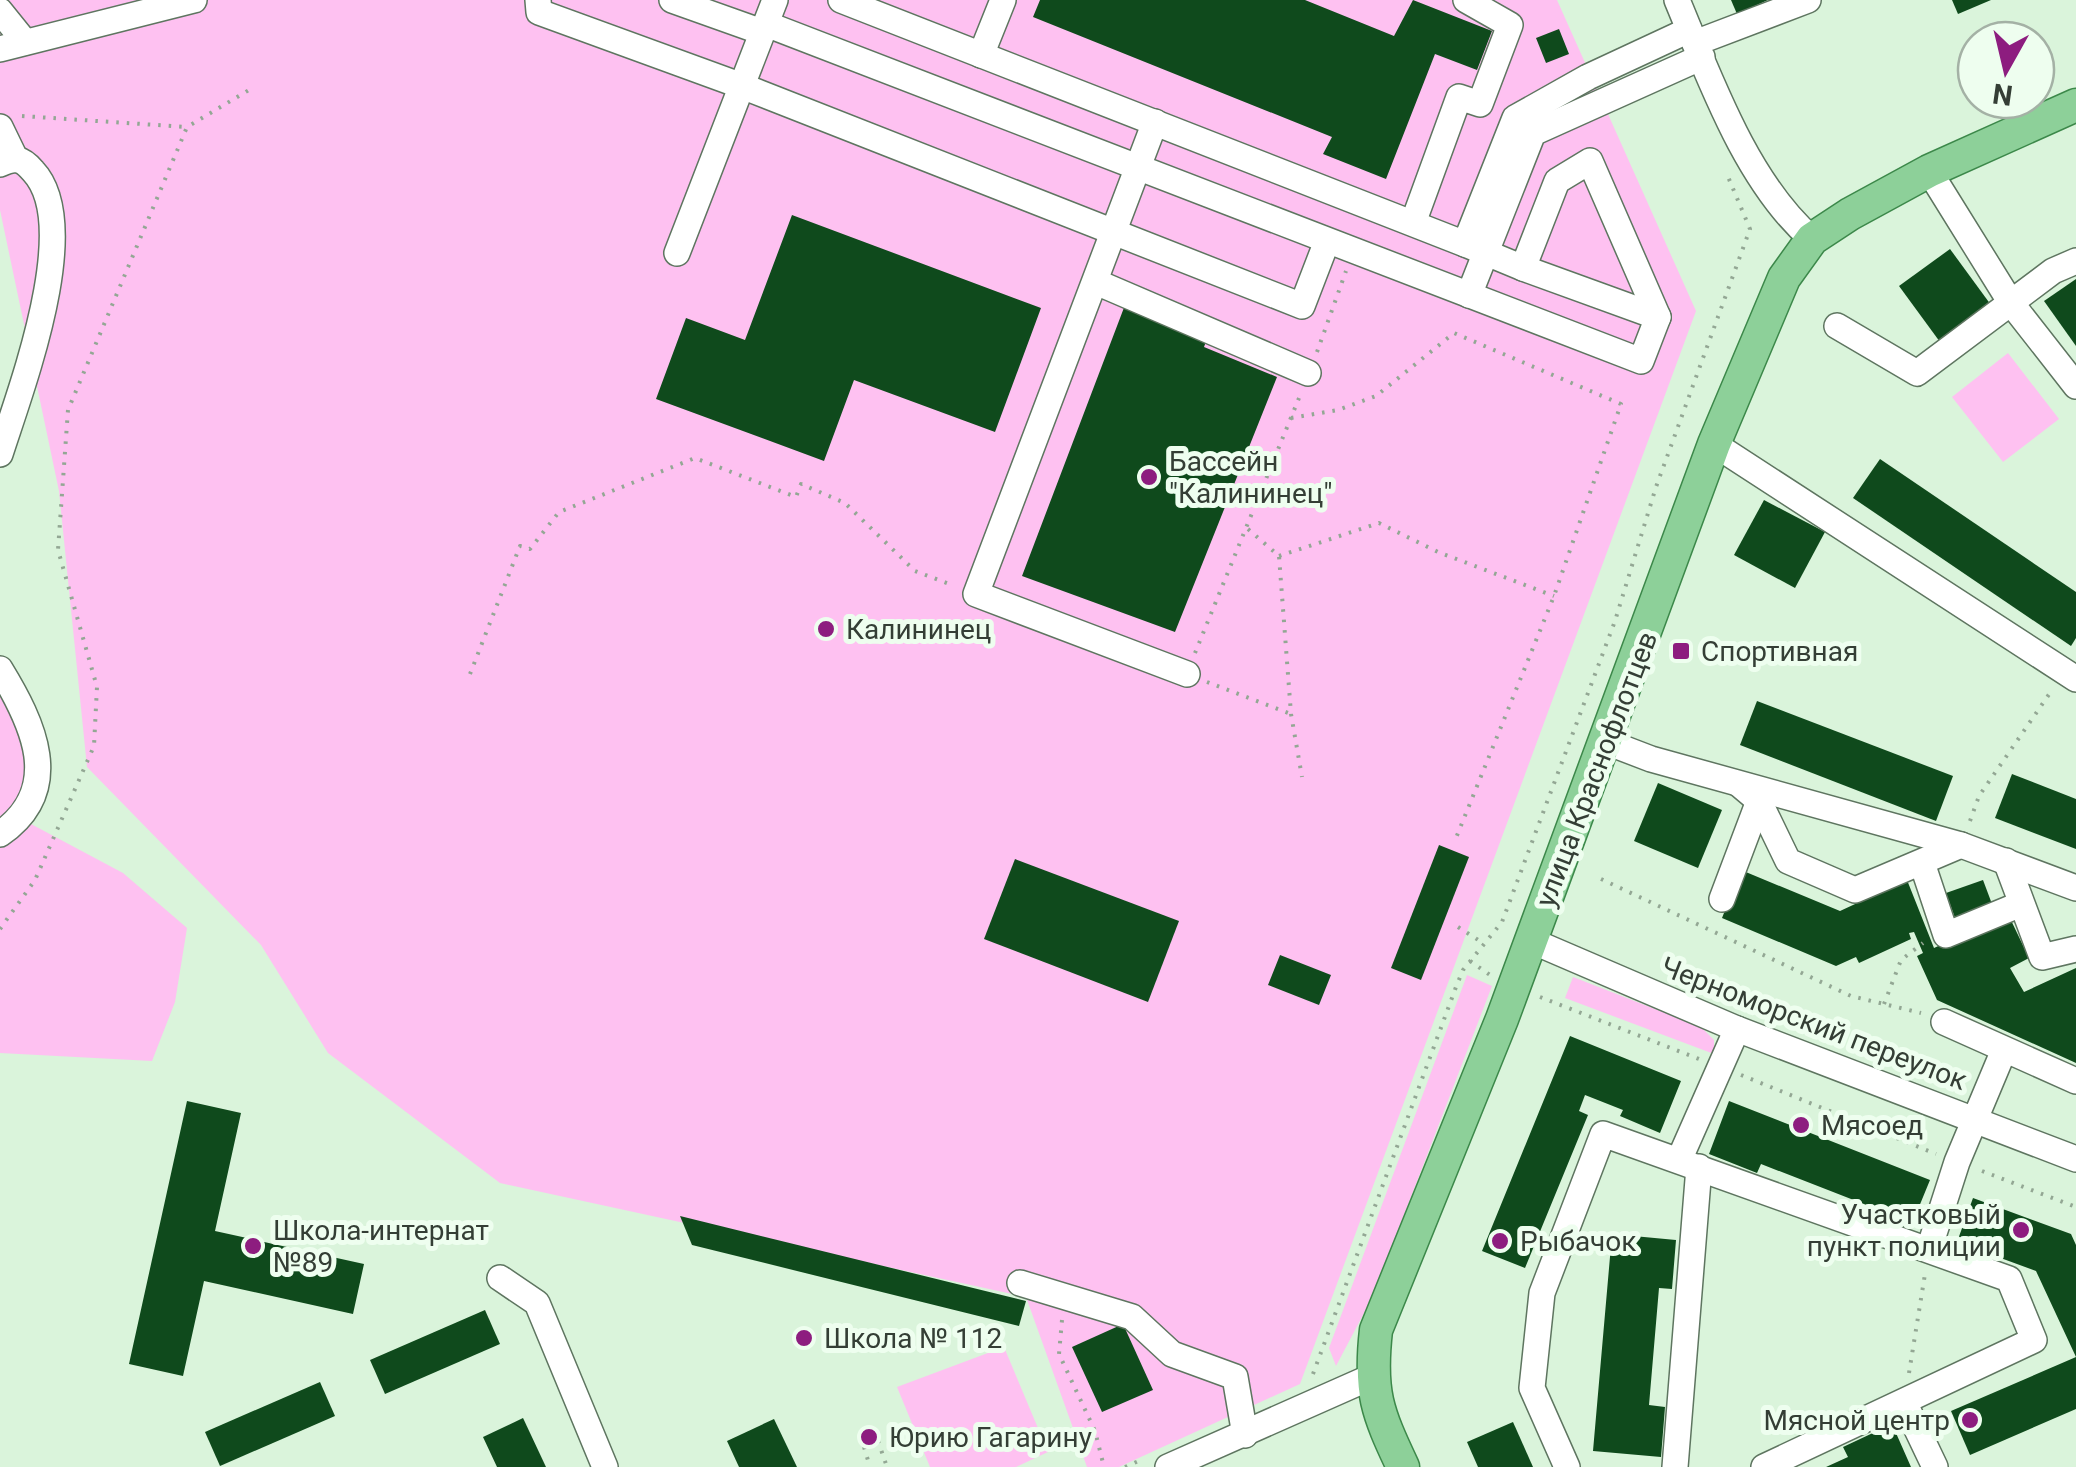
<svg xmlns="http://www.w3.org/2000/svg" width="2076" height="1467" viewBox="0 0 2076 1467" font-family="Roboto,sans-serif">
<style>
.green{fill:#fec1f1}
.building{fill:#0f4a1c}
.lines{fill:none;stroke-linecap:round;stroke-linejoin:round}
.minor-casing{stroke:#5e7560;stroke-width:28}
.major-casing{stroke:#3c884a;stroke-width:35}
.path{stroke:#93a794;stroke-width:4;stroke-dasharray:2.5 8;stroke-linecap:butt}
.minor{stroke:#fff;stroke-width:25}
.major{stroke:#8dd099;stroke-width:32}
.poi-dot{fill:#8d1d7f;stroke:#eefeef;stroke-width:4}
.labels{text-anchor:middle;stroke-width:10;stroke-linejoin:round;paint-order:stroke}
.poi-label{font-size:28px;fill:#343e35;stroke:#eefeef;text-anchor:start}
.street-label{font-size:28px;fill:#343e35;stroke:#eefeef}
</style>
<rect width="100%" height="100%" fill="#daf4db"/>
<g class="green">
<polygon points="0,0 1557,0 1696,311 1300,1384 1119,1467 1087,1467 1026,1297 500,1183 328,1053 261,945 87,767 59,491 0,210"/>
<polygon points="2008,353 2059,419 2003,462 1952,397"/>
<polygon points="0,669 32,719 31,824 123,873 187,928 175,1002 152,1061 0,1053"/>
<polygon points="1467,975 1492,986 1373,1296 1336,1366 1329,1348"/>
<polygon points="1573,977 1701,1027 1714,1040 1714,1054 1565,998"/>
<polygon points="1004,1347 1048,1452 1016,1467 930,1467 897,1387"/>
</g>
<g class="building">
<polygon points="1040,0 1305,0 1394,36 1413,0 1492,31 1477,70 1435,54 1386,179 1323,154 1332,137 1033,17"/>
<polygon points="1731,0 1768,0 1737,14"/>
<polygon points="1952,0 1991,0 1958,14"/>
<polygon points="1559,29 1569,54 1546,63 1536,38"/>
<polygon points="792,215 1041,308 995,432 854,380 824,461 656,399 686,318 745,340"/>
<polygon points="1950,249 1991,305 1940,342 1899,286"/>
<polygon points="2076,279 2076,346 2044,301"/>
<polygon points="1125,305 1208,336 1204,347 1277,377 1175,632 1022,576"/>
<polygon points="1880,459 2076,592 2076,638 2071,646 1853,498"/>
<polygon points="1764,500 1825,532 1795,588 1734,555"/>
<polygon points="1757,701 1953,776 1936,821 1740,745"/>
<polygon points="2012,774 2076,799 2076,849 1995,818"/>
<polygon points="1658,783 1722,810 1698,868 1634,841"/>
<polygon points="1439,845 1469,857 1421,980 1391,968"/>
<polygon points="1015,859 1179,921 1148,1002 984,939"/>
<polygon points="1741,870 1840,911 1907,880 1934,948 2008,914 2029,958 2010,968 2024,992 2076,968 2076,1063 1937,1000 1917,956 1923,953 1914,932 1909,933 1911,939 1859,963 1856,957 1836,966 1722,918"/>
<polygon points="1983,880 1992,904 1955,918 1946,893"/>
<polygon points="1280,955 1331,975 1319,1005 1268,985"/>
<polygon points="1570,1036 1681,1081 1660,1133 1620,1116 1623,1110 1585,1095 1579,1111 1588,1115 1525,1268 1482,1251"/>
<polygon points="187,1101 241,1113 215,1231 364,1264 353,1314 204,1281 183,1376 129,1364"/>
<polygon points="1729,1101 1930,1180 1907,1236 1864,1219 1869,1206 1761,1164 1757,1173 1709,1154"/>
<polygon points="1973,1198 2071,1234 2076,1245 2076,1357 2036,1271 1957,1242"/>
<polygon points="680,1216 1026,1301 1019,1326 692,1245"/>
<polygon points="1612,1234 1676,1240 1672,1289 1659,1288 1649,1405 1665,1407 1661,1457 1593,1451"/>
<polygon points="485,1310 500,1344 385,1394 370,1360"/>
<polygon points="1123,1324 1153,1390 1102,1412 1072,1347"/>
<polygon points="2076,1357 2076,1409 1970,1455 1951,1411"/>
<polygon points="320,1382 335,1416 220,1466 205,1432"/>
<polygon points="523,1418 546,1467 497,1467 483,1437"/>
<polygon points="774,1419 797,1467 739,1467 727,1441"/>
<polygon points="1513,1422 1533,1467 1478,1467 1467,1442"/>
<polygon points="1892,1424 1911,1467 1826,1467 1848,1457 1843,1447"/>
</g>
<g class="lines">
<g class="minor-casing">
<g id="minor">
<polyline points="538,0 539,12 742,86 1302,306 1327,241"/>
<polyline points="672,0 762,32"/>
<polyline points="841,0 1465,244 1515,118 1588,77 1689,30"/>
<path d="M1677,0C1710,79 1747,183 1812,239"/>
<polyline points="0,11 25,42"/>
<polyline points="766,24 1641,361 1658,317 1590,161 1557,181 1523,268 1465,244"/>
<polyline points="1695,43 1808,0"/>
<polyline points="0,49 194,0"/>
<polyline points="981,55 1003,0"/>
<polyline points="1155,122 976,594 1187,674"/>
<polyline points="0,127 15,158"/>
<path d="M0,164C15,157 22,158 33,171C84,225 20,391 0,454"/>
<polyline points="1929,171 2011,303 2076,386"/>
<polyline points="1413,223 1459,97 1480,104 1510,25 1466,0"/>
<polyline points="677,253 775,0"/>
<polyline points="1523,268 1658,317"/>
<polyline points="1096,282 1308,373"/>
<polyline points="1469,295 1533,133 1702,57"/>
<polyline points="1837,326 1917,373 2053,271 2076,261"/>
<polyline points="1714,444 2076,679"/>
<path d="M0,669C33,723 65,789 0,834"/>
<polyline points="1604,741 1651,759 1961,845 2076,888"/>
<polyline points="1740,785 1759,801 1788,861 1855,890 1961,845"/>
<polyline points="2006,861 2042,957 2076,949"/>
<polyline points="1922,863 1946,935 2021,904"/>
<polyline points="1722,899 1759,801"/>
<polyline points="1532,941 1737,1029 2076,1159"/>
<polyline points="1944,1022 2076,1081"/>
<polyline points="1680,1158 1737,1029"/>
<polyline points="1929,1249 1957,1162 2004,1050"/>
<polyline points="500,1278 537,1303 605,1467"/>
<polyline points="1020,1283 1132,1317 1172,1354 1235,1377 1245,1435"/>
<polyline points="1904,1402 1935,1467"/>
<polyline points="1168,1467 1371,1377"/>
<polyline points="1567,1467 1532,1388 1542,1293 1603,1134 2009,1279 2034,1340 1764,1467"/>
<polyline points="1675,1467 1699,1167"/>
</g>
</g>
<g class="major-casing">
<path id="major" d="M1403,1467C1377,1412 1369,1392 1376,1330L1502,1019L1714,444L1784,278L1812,239L1850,214L1929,171L2076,105"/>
</g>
<g class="path">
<polyline points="22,116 187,127"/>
<polyline points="1317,352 1346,271"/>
<polyline points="1291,418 1338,410 1376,396 1454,333 1621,404 1554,596 1456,838"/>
<polyline points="1248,529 1279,556 1291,714 1302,777"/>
<polyline points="1279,556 1379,523 1438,552 1554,596"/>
<polyline points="1195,653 1299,398"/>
<polyline points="470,674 520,546 530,549 559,512 695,458 796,497 801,484 845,503 915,571 952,585"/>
<polyline points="1207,682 1291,714"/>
<polyline points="1970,821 1979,796 2052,690"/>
<polyline points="1601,879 1851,996 1921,1013"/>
<polyline points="1458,927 1483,943"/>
<polyline points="0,929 35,880 94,746 97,687 58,550 68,410 187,127 254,87"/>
<polyline points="1470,961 1490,975"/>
<polyline points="1540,997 1699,1059"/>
<polyline points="1884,1004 1901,960 1923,943"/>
<polyline points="1741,1075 1936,1154"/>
<polyline points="1982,1171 2076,1207"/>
<polyline points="1062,1320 1059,1354 1095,1431 1104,1467"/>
<polyline points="1909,1373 1925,1274"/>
<polyline points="1313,1374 1456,987 1463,970 1502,922 1615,621 1656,487 1750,229 1726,172"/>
<polyline points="878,1441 887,1467"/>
<polyline points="864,1447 870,1467"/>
<polyline points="1125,1467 1143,1459"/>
</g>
<use href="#minor" class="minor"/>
<use href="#major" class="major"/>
</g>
<g class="poi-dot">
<circle cx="1149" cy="477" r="10"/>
<circle cx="826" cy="629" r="10"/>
<rect x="1671" y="641" width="20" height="20" rx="5"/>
<circle cx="1801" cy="1125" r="10"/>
<circle cx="2021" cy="1230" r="10"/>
<circle cx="1500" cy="1241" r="10"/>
<circle cx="253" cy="1246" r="10"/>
<circle cx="804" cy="1338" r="10"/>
<circle cx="1970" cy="1420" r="10"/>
<circle cx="869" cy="1437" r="10"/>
</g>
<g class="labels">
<g class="poi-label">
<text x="1169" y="471">Бассейн<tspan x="1169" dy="32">"Калининец"</tspan></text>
<text x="846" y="639">Калининец</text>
<text x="1701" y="661">Спортивная</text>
<text x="1821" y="1135">Мясоед</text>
<text x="2001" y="1224" text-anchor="end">Участковый<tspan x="2001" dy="32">пункт полиции</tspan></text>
<text x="273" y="1240">Школа-интернат<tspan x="273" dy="32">№89</tspan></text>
<text x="1520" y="1251">Рыбачок</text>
<text x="824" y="1348">Школа № 112</text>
<text x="1950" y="1430" text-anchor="end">Мясной центр</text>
<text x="889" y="1447">Юрию Гагарину</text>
</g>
<g class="street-label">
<text transform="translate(1596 769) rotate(-69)" y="10">улица Краснофлотцев</text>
<text transform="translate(1814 1023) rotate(21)" y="10">Черноморский переулок</text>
</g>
</g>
<g transform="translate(2006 70) rotate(188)"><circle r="48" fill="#eefeef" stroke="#a4b1a5" stroke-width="2.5"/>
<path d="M0-8L18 38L0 25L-18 38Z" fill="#8d1d7f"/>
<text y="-15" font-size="28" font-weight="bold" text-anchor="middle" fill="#343e35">N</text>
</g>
</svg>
